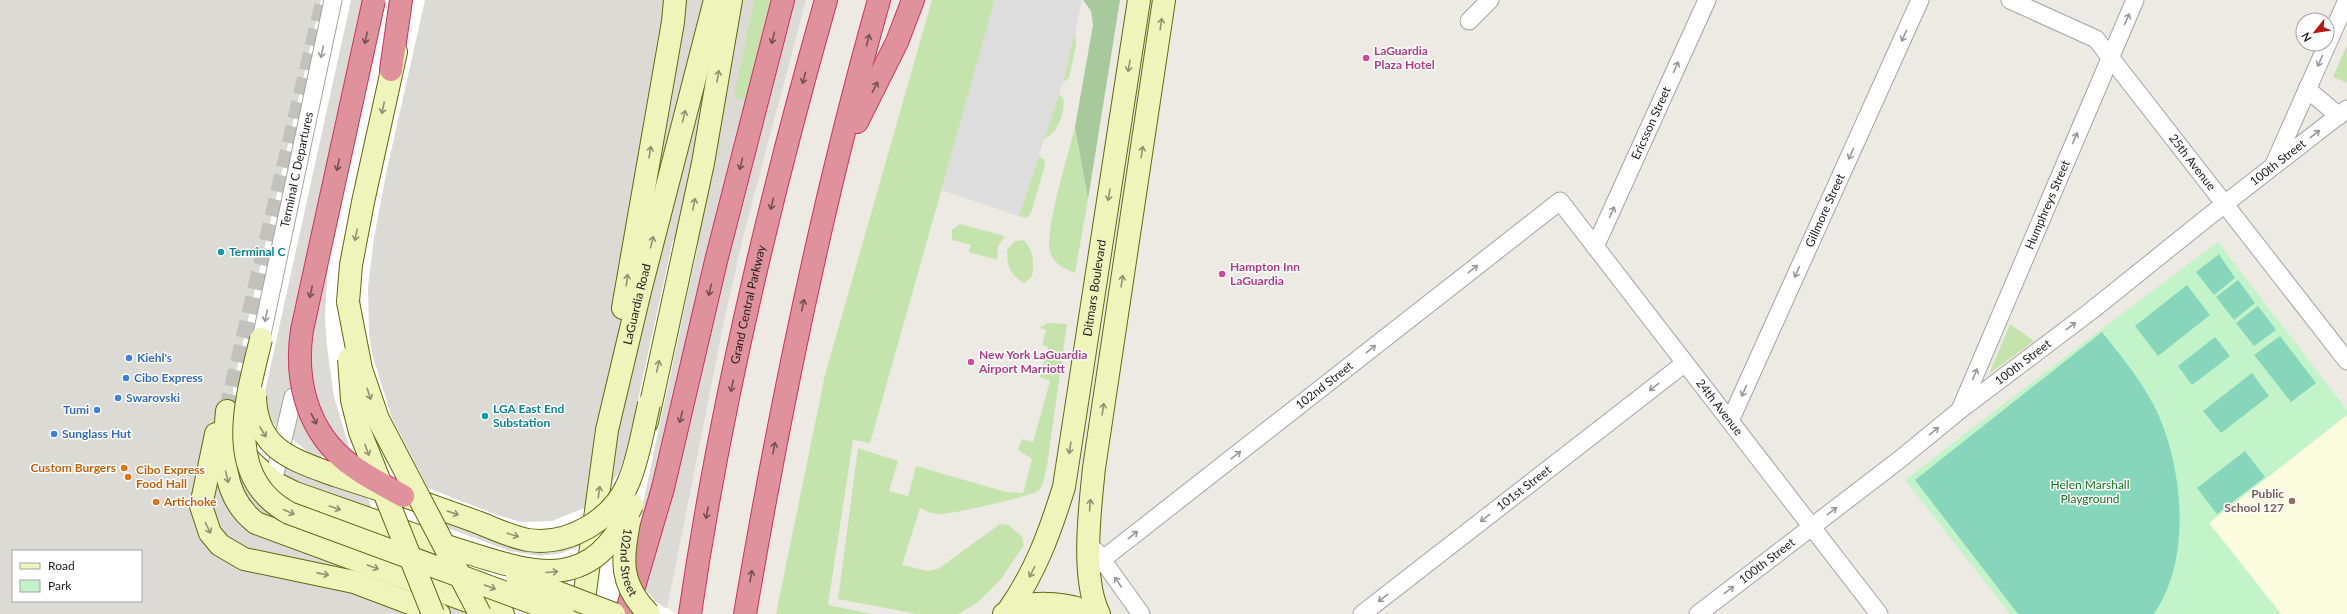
<svg xmlns="http://www.w3.org/2000/svg" width="2347" height="614" viewBox="0 0 2347 614" font-family="Lato,sans-serif">
<style>
.education{fill:#fbfcdd}
.airport{fill:#dcdad5;fill-rule:evenodd}
.grass{fill:#c5e4ad}
.forest{fill:#a7c99b}
.park{fill:#c3f4c9}
.pitch{fill:#87d6bb}
.parking{fill:#ddd}
.pier{fill:#fff;fill-rule:evenodd}
.lines{fill:none;stroke-linecap:round;stroke-linejoin:round}
.street-tunnel{stroke:#c3c1bb;stroke-width:17;stroke-dasharray:17 8;stroke-linecap:butt}
.street-casing{stroke:#a4a4a4;stroke-width:19}
.secondary-casing{stroke:#5c6a0d;stroke-width:24}
.highway-casing{stroke:#c93260;stroke-width:24}
.street{stroke:#fff;stroke-width:17}
.secondary{stroke:#eef4ba;stroke-width:22}
.highway{stroke:#df919c;stroke-width:22}
.secondary-bridge-casing{stroke:#5c6a0d;stroke-width:24;stroke-linecap:butt}
.highway-bridge-casing{stroke:#c93260;stroke-width:24;stroke-linecap:butt}
.secondary-bridge{stroke:#eef4ba;stroke-width:22}
.highway-bridge{stroke:#df919c;stroke-width:22}
.oneway{stroke:#999}
.oneway2{stroke:#909373}
.oneway3{stroke:#745156}
.hotel-dot{fill:#d1479c;stroke:#fff;stroke-width:1.5}
.culture-dot{fill:#0f9aa8;stroke:#fff;stroke-width:1.5}
.shop-dot{fill:#3f7fe0;stroke:#fff;stroke-width:1.5}
.food-dot{fill:#e8710a;stroke:#fff;stroke-width:1.5}
.education-dot{fill:#8d6e63;stroke:#fff;stroke-width:1.5}
.labels{text-anchor:middle;stroke-width:3;stroke-linejoin:round;paint-order:stroke}
.hotel-label{font-size:12px;font-weight:bold;fill:#b23c85;stroke:#fff;text-anchor:start}
.street-label{font-size:12px;fill:#1d1d1d;stroke:#fff}
.culture-label{font-size:12px;font-weight:bold;fill:#0d838f;stroke:#fff;text-anchor:start}
.shop-label{font-size:12px;font-weight:bold;fill:#366cbe;stroke:#fff;text-anchor:start}
.food-label{font-size:12px;font-weight:bold;fill:#c56008;stroke:#fff;text-anchor:start}
.park-label{font-size:12px;fill:#147120;stroke:#fff}
.education-label{font-size:12px;font-weight:bold;fill:#785e54;stroke:#fff;text-anchor:end}
</style>
<rect width="100%" height="100%" fill="#edeae3"/>
<polygon class="education" points="2347,415 2347,614 2281,614 2209,523"/>
<path class="airport" d="M0,0H806L744,233L725,316L666,614H0ZM13,551H141V601H13Z"/>
<g class="grass">
<polygon points="754,0 770,0 745,100 734,97"/>
<polygon points="932,0 995,0 870,443 853,440 828,605 872,614 776,614 825,375"/>
<polygon points="1075,31 1076,46 1069,78 1062,83"/>
<polygon points="2347,45 2347,83 2333,77"/>
<path d="M1058,94L1063,98C1066,110 1057,136 1044,138Z"/>
<path d="M1075,127L1088,199L1075,273C1064,269 1055,265 1050,252C1044,231 1069,152 1075,127Z"/>
<polygon points="1039,156 1044,159 1045,165 1031,213 1026,218 1019,216"/>
<polygon points="960,224 1005,236 998,247 997,260 969,252 971,245 952,240 952,230"/>
<path d="M1024,240C1034,252 1034,261 1032,277L1024,283C1010,275 1007,266 1007,250L1015,241Z"/>
<path d="M1048,323L1067,324L1047,466C1045,473 1044,485 1039,490C1031,497 950,515 937,514C930,513 926,511 920,508L902,565L928,571L938,569L1000,524L1009,525L1022,537L1024,545L1001,579L977,603L958,614H917L838,599L858,448L898,461L889,491L908,496L916,466L1006,492L1023,493L1032,459L1018,450L1022,439L1033,442L1050,381L1040,377L1048,347L1042,345L1046,330L1039,328Z"/>
<polygon points="2010,324 2034,341 1989,374"/>
</g>
<polygon class="forest" points="1083,0 1120,0 1088,199 1075,127 1093,25 1091,11"/>
<polygon class="park" points="2218,242 2347,410 2347,415 2209,523 2281,614 2010,614 1905,480 2104,327"/>
<g class="pitch">
<polygon points="2219,254 2235,278 2214,295 2196,272"/>
<polygon points="2238,280 2255,303 2234,320 2216,297"/>
<polygon points="2187,285 2210,315 2158,356 2135,326"/>
<polygon points="2258,306 2276,330 2254,346 2236,323"/>
<path d="M2102,332C2125,361 2152,393 2164,429C2184,485 2189,563 2154,614H2018L1915,480Z"/>
<polygon points="2280,336 2316,383 2291,402 2254,355"/>
<polygon points="2215,337 2230,356 2192,385 2178,366"/>
<polygon points="2252,373 2269,396 2221,433 2203,411"/>
<polygon points="2245,451 2265,477 2217,514 2197,488"/>
</g>
<polygon class="parking" points="995,0 1082,0 1065,76 1019,216 941,190"/>
<path class="pier" d="M321,0H351L264,396V407L268,417L276,426L318,460L325,454L312,436L297,405L291,382L290,346L362,0H378L334,203L309,344L311,379L316,400L332,431L350,450L334,397L327,346L325,318L329,241L385,0H425L386,174L374,238L368,287L369,334L373,357L392,418L428,488L500,516L521,522L552,521L587,507L612,483L619,472L627,450L673,240L698,245L642,508L636,554L638,573L645,589L656,602L676,614H543L482,593L484,597L532,614H464L461,608L440,601L445,614H419L408,589L312,555L318,538L398,566L397,563L279,520L264,508L244,484L235,451L233,386ZM261,457L369,496V498L367,497L383,535L387,539L290,503L270,484ZM446,524L512,546L540,551L564,548L601,531L586,543L562,553L540,556L509,551L448,528Z"/>
<g class="lines">
<polyline class="street-tunnel" points="227,411 324,0"/>
<g class="street-casing">
<g id="street">
<path id="s1" d="M2010,0L2096,39L2347,361"/>
<polyline points="1469,21 1490,0"/>
<polyline points="2307,89 2339,116"/>
<polyline points="2274,164 2347,0"/>
<path id="s2" d="M1595,247L1707,0"/>
<path id="s3" d="M261,339L333,0"/>
<path id="s4" d="M1960,410L2135,0"/>
<path id="s5" d="M1730,421L1920,0"/>
<polyline points="273,482 293,397"/>
<polyline points="1096,551 1141,614"/>
<path id="s6" d="M1089,570L1560,201L1879,614"/>
<path id="s7" d="M1362,614L1685,363"/>
<path id="s8" d="M1698,614L1899,460L1960,410L2091,311L2208,217L2347,109"/>
</g>
</g>
<g class="secondary-casing">
<g id="secondary">
<polyline points="348,302 351,265 363,202 396,52"/>
<polyline points="623,308 673,22 675,0"/>
<path d="M227,411C223,451 220,495 256,523L503,614"/>
<polyline points="647,422 703,163 731,0"/>
<polyline points="216,434 201,506 210,533 220,545 244,559 354,582 439,614"/>
<polyline points="243,454 273,482 295,493 446,546"/>
<polyline points="410,498 477,522"/>
<path id="s9" d="M1008,611C1035,573 1050,532 1064,487L1139,0"/>
<path id="s10" d="M582,614L607,430L640,291L715,0"/>
<path d="M1004,614C1024,599 1070,602 1091,614"/>
<path d="M1099,614C1081,579 1090,507 1094,468L1164,0"/>
</g>
</g>
<g class="highway-casing">
<g id="highway">
<polyline points="391,70 401,0"/>
<polyline points="857,122 897,42 913,0"/>
<polyline points="626,614 663,488 716,261 783,0"/>
<path id="s11" d="M690,614C720,407 769,201 826,0"/>
<path d="M745,614C780,407 822,202 879,0"/>
</g>
</g>
<use href="#street" class="street"/>
<use href="#secondary" class="secondary"/>
<use href="#highway" class="highway"/>
<g class="secondary-bridge-casing">
<g id="secondary-bridge">
<polyline points="348,302 361,369 378,419 480,614"/>
<path d="M261,339C247,398 221,476 289,513L563,614"/>
<polyline points="349,359 352,400 360,432 433,614"/>
<path d="M255,396C256,445 285,457 326,472C347,479 367,486 388,492"/>
<path d="M477,522C493,528 511,537 528,540C569,546 614,519 629,481C639,457 643,429 649,404"/>
<path id="s12" d="M629,522C622,561 619,584 649,614"/>
<path d="M446,546C526,570 589,602 632,505"/>
<polyline points="517,577 614,614"/>
</g>
</g>
<g class="highway-bridge-casing">
<path id="highway-bridge" d="M374,0L302,330C295,376 305,424 341,457C359,473 382,484 403,496"/>
</g>
<use href="#secondary-bridge" class="secondary-bridge"/>
<use href="#highway-bridge" class="highway-bridge"/>
</g>
<defs><path id="oneway-shaft" d="M-6 0H5M1.5-3L5.5 0L1.5 3" fill="none" stroke-width="1.6" stroke-linecap="round" stroke-linejoin="round"/></defs>
<g class="oneway">
<use href="#oneway-shaft" transform="translate(2127 19) rotate(-66)"/>
<use href="#oneway-shaft" transform="translate(1904 36) rotate(114)"/>
<use href="#oneway-shaft" transform="translate(322 52) rotate(102)"/>
<use href="#oneway-shaft" transform="translate(2320 61) rotate(114)"/>
<use href="#oneway-shaft" transform="translate(1676 67) rotate(-66)"/>
<use href="#oneway-shaft" transform="translate(2315 134) rotate(-38)"/>
<use href="#oneway-shaft" transform="translate(2075 138) rotate(-67)"/>
<use href="#oneway-shaft" transform="translate(1851 154) rotate(114)"/>
<use href="#oneway-shaft" transform="translate(1612 212) rotate(-66)"/>
<use href="#oneway-shaft" transform="translate(1473 269) rotate(-38)"/>
<use href="#oneway-shaft" transform="translate(1797 272) rotate(114)"/>
<use href="#oneway-shaft" transform="translate(266 316) rotate(102)"/>
<use href="#oneway-shaft" transform="translate(2071 326) rotate(-37)"/>
<use href="#oneway-shaft" transform="translate(1371 349) rotate(-38)"/>
<use href="#oneway-shaft" transform="translate(1975 374) rotate(-67)"/>
<use href="#oneway-shaft" transform="translate(1654 387) rotate(142)"/>
<use href="#oneway-shaft" transform="translate(1744 391) rotate(114)"/>
<use href="#oneway-shaft" transform="translate(1934 431) rotate(-39)"/>
<use href="#oneway-shaft" transform="translate(1236 455) rotate(-38)"/>
<use href="#oneway-shaft" transform="translate(1832 511) rotate(-37)"/>
<use href="#oneway-shaft" transform="translate(1485 518) rotate(142)"/>
<use href="#oneway-shaft" transform="translate(1133 535) rotate(-38)"/>
<use href="#oneway-shaft" transform="translate(1118 582) rotate(-124)"/>
<use href="#oneway-shaft" transform="translate(1729 590) rotate(-38)"/>
<use href="#oneway-shaft" transform="translate(1383 598) rotate(142)"/>
</g>
<g class="oneway2">
<use href="#oneway-shaft" transform="translate(1161 24) rotate(-82)"/>
<use href="#oneway-shaft" transform="translate(1129 66) rotate(99)"/>
<use href="#oneway-shaft" transform="translate(718 76) rotate(-80)"/>
<use href="#oneway-shaft" transform="translate(383 108) rotate(102)"/>
<use href="#oneway-shaft" transform="translate(684 116) rotate(-76)"/>
<use href="#oneway-shaft" transform="translate(650 152) rotate(-80)"/>
<use href="#oneway-shaft" transform="translate(1142 152) rotate(-81)"/>
<use href="#oneway-shaft" transform="translate(1109 195) rotate(99)"/>
<use href="#oneway-shaft" transform="translate(694 204) rotate(-78)"/>
<use href="#oneway-shaft" transform="translate(356 235) rotate(101)"/>
<use href="#oneway-shaft" transform="translate(652 242) rotate(-76)"/>
<use href="#oneway-shaft" transform="translate(627 280) rotate(-83)"/>
<use href="#oneway-shaft" transform="translate(1122 281) rotate(-81)"/>
<use href="#oneway-shaft" transform="translate(658 366) rotate(-77)"/>
<use href="#oneway-shaft" transform="translate(369 394) rotate(72)"/>
<use href="#oneway-shaft" transform="translate(1103 409) rotate(-81)"/>
<use href="#oneway-shaft" transform="translate(263 432) rotate(59)"/>
<use href="#oneway-shaft" transform="translate(1070 448) rotate(99)"/>
<use href="#oneway-shaft" transform="translate(367 450) rotate(70)"/>
<use href="#oneway-shaft" transform="translate(227 477) rotate(76)"/>
<use href="#oneway-shaft" transform="translate(599 492) rotate(-82)"/>
<use href="#oneway-shaft" transform="translate(1090 505) rotate(-85)"/>
<use href="#oneway-shaft" transform="translate(335 508) rotate(19)"/>
<use href="#oneway-shaft" transform="translate(289 512) rotate(25)"/>
<use href="#oneway-shaft" transform="translate(453 513) rotate(19)"/>
<use href="#oneway-shaft" transform="translate(208 528) rotate(64)"/>
<use href="#oneway-shaft" transform="translate(513 535) rotate(17)"/>
<use href="#oneway-shaft" transform="translate(373 567) rotate(20)"/>
<use href="#oneway-shaft" transform="translate(552 572) rotate(-5)"/>
<use href="#oneway-shaft" transform="translate(1032 572) rotate(117)"/>
<use href="#oneway-shaft" transform="translate(323 574) rotate(11)"/>
<use href="#oneway-shaft" transform="translate(490 587) rotate(20)"/>
</g>
<g class="oneway3">
<use href="#oneway-shaft" transform="translate(366 38) rotate(102)"/>
<use href="#oneway-shaft" transform="translate(773 38) rotate(104)"/>
<use href="#oneway-shaft" transform="translate(868 40) rotate(-75)"/>
<use href="#oneway-shaft" transform="translate(804 78) rotate(105)"/>
<use href="#oneway-shaft" transform="translate(875 87) rotate(-63)"/>
<use href="#oneway-shaft" transform="translate(741 164) rotate(104)"/>
<use href="#oneway-shaft" transform="translate(338 165) rotate(102)"/>
<use href="#oneway-shaft" transform="translate(772 204) rotate(104)"/>
<use href="#oneway-shaft" transform="translate(710 290) rotate(103)"/>
<use href="#oneway-shaft" transform="translate(311 292) rotate(102)"/>
<use href="#oneway-shaft" transform="translate(803 305) rotate(-78)"/>
<use href="#oneway-shaft" transform="translate(732 386) rotate(102)"/>
<use href="#oneway-shaft" transform="translate(681 417) rotate(104)"/>
<use href="#oneway-shaft" transform="translate(314 419) rotate(63)"/>
<use href="#oneway-shaft" transform="translate(774 448) rotate(-79)"/>
<use href="#oneway-shaft" transform="translate(707 513) rotate(100)"/>
<use href="#oneway-shaft" transform="translate(751 576) rotate(-80)"/>
</g>
<g class="hotel-dot">
<circle cx="1366" cy="58" r="4"/>
<circle cx="1222" cy="274" r="4"/>
<circle cx="971" cy="362" r="4"/>
</g>
<g class="culture-dot">
<circle cx="221" cy="252" r="4"/>
<circle cx="485" cy="416" r="4"/>
</g>
<g class="shop-dot">
<circle cx="129" cy="358" r="4"/>
<circle cx="126" cy="378" r="4"/>
<circle cx="118" cy="398" r="4"/>
<circle cx="97" cy="410" r="4"/>
<circle cx="54" cy="434" r="4"/>
</g>
<g class="food-dot">
<circle cx="124" cy="468" r="4"/>
<circle cx="128" cy="477" r="4"/>
<circle cx="156" cy="502" r="4"/>
</g>
<circle class="education-dot" cx="2292" cy="501" r="4"/>
<g class="labels">
<g class="hotel-label">
<text x="1374" y="55">LaGuardia<tspan x="1374" dy="14">Plaza Hotel</tspan></text>
<text x="1230" y="271">Hampton Inn<tspan x="1230" dy="14">LaGuardia</tspan></text>
<text x="979" y="359">New York LaGuardia<tspan x="979" dy="14">Airport Marriott</tspan></text>
</g>
<g class="street-label">
<text dy="4" stroke="none"><textPath href="#s2" startOffset="136">Ericsson Street</textPath></text>
<text dy="4" stroke="none"><textPath href="#s1" startOffset="251">25th Avenue</textPath></text>
<text dy="4" stroke="none"><textPath href="#s8" startOffset="735">100th Street</textPath></text>
<text dy="4" stroke="none"><textPath href="#s3" startOffset="173">Terminal C Departures</textPath></text>
<text dy="4" stroke="none"><textPath href="#s4" startOffset="223">Humphreys Street</textPath></text>
<text dy="4" stroke="none"><textPath href="#s5" startOffset="231">Gillmore Street</textPath></text>
<text dy="4" stroke="none"><textPath href="#s9" startOffset="338">Ditmars Boulevard</textPath></text>
<text dy="4" stroke="none"><textPath href="#s10" startOffset="315">LaGuardia Road</textPath></text>
<text dy="4" stroke="none"><textPath href="#s11" startOffset="315">Grand Central Parkway</textPath></text>
<text dy="4" stroke="none"><textPath href="#s8" startOffset="411">100th Street</textPath></text>
<text dy="4" stroke="none"><textPath href="#s6" startOffset="299">102nd Street</textPath></text>
<text dy="4" stroke="none"><textPath href="#s6" startOffset="859">24th Avenue</textPath></text>
<text dy="4" stroke="none"><textPath href="#s7" startOffset="205">101st Street</textPath></text>
<text dy="4" stroke="none"><textPath href="#s8" startOffset="87">100th Street</textPath></text>
<text dy="4" stroke="none"><textPath href="#s12" startOffset="41">102nd Street</textPath></text>
</g>
<g class="culture-label">
<text x="229" y="256">Terminal C</text>
<text x="493" y="413">LGA East End<tspan x="493" dy="14">Substation</tspan></text>
</g>
<g class="shop-label">
<text x="137" y="362">Kiehl's</text>
<text x="134" y="382">Cibo Express</text>
<text x="126" y="402">Swarovski</text>
<text x="89" y="414" text-anchor="end">Tumi</text>
<text x="62" y="438">Sunglass Hut</text>
</g>
<g class="food-label">
<text x="116" y="472" text-anchor="end">Custom Burgers</text>
<text x="136" y="474">Cibo Express<tspan x="136" dy="14">Food Hall</tspan></text>
<text x="164" y="506">Artichoke</text>
</g>
<g class="park-label">
<text x="2090" y="489">Helen Marshall<tspan x="2090" dy="14">Playground</tspan></text>
</g>
<g class="education-label">
<text x="2284" y="498">Public<tspan x="2284" dy="14">School 127</tspan></text>
</g>
</g>
<rect x="12" y="550" width="130" height="52" fill="#ffffff" stroke="#a5a5a5"/>
<rect x="20" y="563" width="20" height="6" fill="#eef4ba" stroke="#a5a5a5"/>
<text x="48" y="570" font-size="12" fill="#1d1d1d">Road</text>
<rect x="20" y="580" width="20" height="12" fill="#c3f4c9" stroke="#a5a5a5"/>
<text x="48" y="590" font-size="12" fill="#1d1d1d">Park</text>
<g transform="translate(2315 32) rotate(240)"><circle r="19" fill="#ffffff" stroke="#a5a5a5"/>
<path d="M0-3L7 15L0 10L-7 15Z" fill="#b91710"/>
<text y="-6" font-size="11" font-weight="bold" text-anchor="middle" fill="#1d1d1d">N</text>
</g>
</svg>
